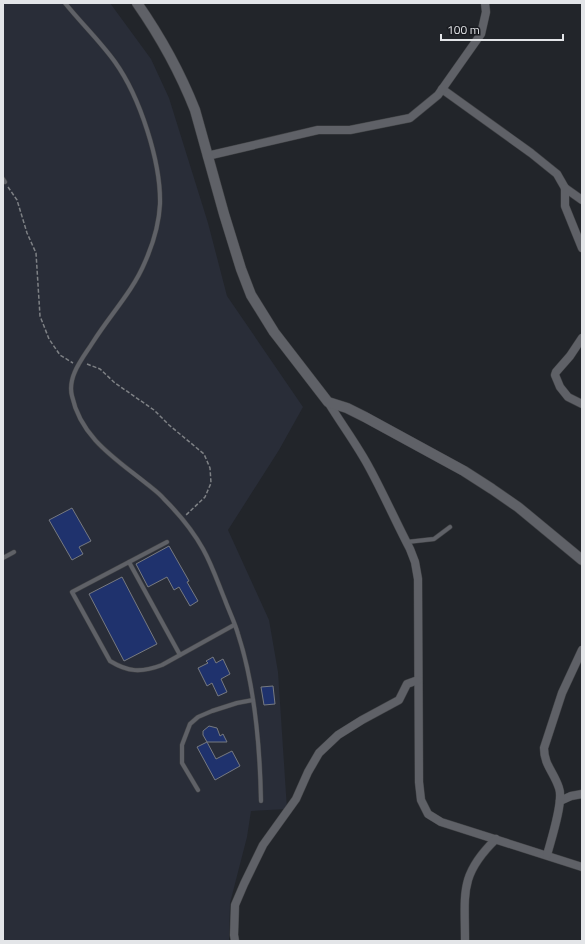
<svg xmlns="http://www.w3.org/2000/svg" width="585" height="944" viewBox="0 0 585 944" font-family="'Titillium Web',sans-serif">
<style>
.built{fill:#292d38}
.building{fill:#1f326d;stroke:#777a80}
.lines{fill:none;stroke-linecap:round;stroke-linejoin:round}
.service-casing{stroke:#404245;stroke-width:5}
.minor-casing{stroke:#404245;stroke-width:9}
.tertiary-casing{stroke:#404245;stroke-width:11}
.path{stroke:#7e8185;stroke-width:1.5;stroke-dasharray:4 2;stroke-linecap:butt}
.service{stroke:#5f6167;stroke-width:4}
.minor{stroke:#5f6167;stroke-width:8}
.tertiary{stroke:#5f6167;stroke-width:10}
</style>
<rect width="100%" height="100%" fill="#22252a"/>
<polygon class="built" points="3,3 110,3 151,59 169,98 208,223 227,296 303,407 279,450 228,530 269,620 278,672 287,809 251,811 247,837 230,903 229,941 3,941"/>
<g class="building">
<polygon points="72,508 91,541 79,547 83,554 72,560 49,520"/>
<polygon points="169,546 189,581 187,582 198,601 190,606 179,587 174,590 167,577 148,587 136,564"/>
<polygon points="122,577 157,644 124,661 89,594"/>
<polygon points="213,657 216,663 223,659 230,674 221,679 227,692 218,696 212,683 207,686 198,668 208,663 206,661"/>
<polygon points="273,686 275,704 264,705 261,687"/>
<polygon points="209,726 217,728 220,736 223,734 227,742 207,742 203,735 203,731"/>
<polygon points="207,742 216,759 232,751 240,766 215,780 197,747"/>
</g>
<g class="lines">
<g class="service-casing">
<g id="service">
<path d="M65,3C81,23 100,41 115,62C140,97 161,162 160,204C159,225 153,244 145,262C133,291 110,315 93,342C83,358 67,376 72,396C81,438 116,459 147,484C153,489 159,493 164,499C179,514 193,531 203,549C212,565 218,583 225,600C229,611 235,623 238,634C255,686 260,747 261,801"/>
<polyline points="3,179 5,182"/>
<path d="M167,542L72,592L110,661C128,672 141,673 162,665L234,625"/>
<polyline points="407,542 434,539 450,527"/>
<polyline points="3,558 14,552"/>
<polyline points="129,562 180,655"/>
<polyline points="198,790 182,763 182,745 190,724 198,717 212,711 237,703 253,700"/>
</g>
</g>
<g class="minor-casing">
<g id="minor">
<polyline points="442,89 531,153 557,174 565,188 582,200"/>
<polyline points="207,156 318,130 350,130 410,118 438,95 481,34 486,12 485,3"/>
<polyline points="565,188 565,206 582,248"/>
<polyline points="582,338 570,356 556,372 555,375 560,387 568,397 582,404"/>
<path d="M328,402C342,425 358,446 370,469C384,495 396,522 410,549L415,562L418,579L419,782L421,800L428,814L441,822L582,867"/>
<polyline points="560,801 571,796 582,794"/>
<path d="M547,855C551,840 564,801 559,788C554,772 544,765 544,748L562,693L582,650"/>
<polyline points="235,941 234,935 235,905 244,884 263,845 296,799 308,772 319,753 338,735 362,720 399,700 407,684 418,680"/>
<path d="M465,941C465,893 459,875 496,839"/>
</g>
</g>
<g class="tertiary-casing">
<path id="tertiary" d="M137,3C160,36 180,72 195,110L224,214L241,269L251,295L274,332L328,402L347,408L365,417L464,471L492,489L518,507L582,560"/>
</g>
<g class="path">
<polyline points="8,187 17,200 27,233 36,253 40,316 49,339 60,355 73,363"/>
<polyline points="87,364 100,369 115,383 154,410 169,425 204,454 210,468 211,483 205,497 186,515"/>
</g>
<use href="#service" class="service"/>
<use href="#minor" class="minor"/>
<use href="#tertiary" class="tertiary"/>
</g>
<rect width="585" height="944" fill="none" stroke="#e3e5e8" stroke-width="8"/>
<path d="M441 34v6h122v-6" fill="none" stroke="#e3e5e8" stroke-width="2"/>
<text x="447" y="34" font-size="12" fill="#e3e5e8" stroke="#191b20" stroke-width="3" paint-order="stroke">100 m</text>
</svg>
